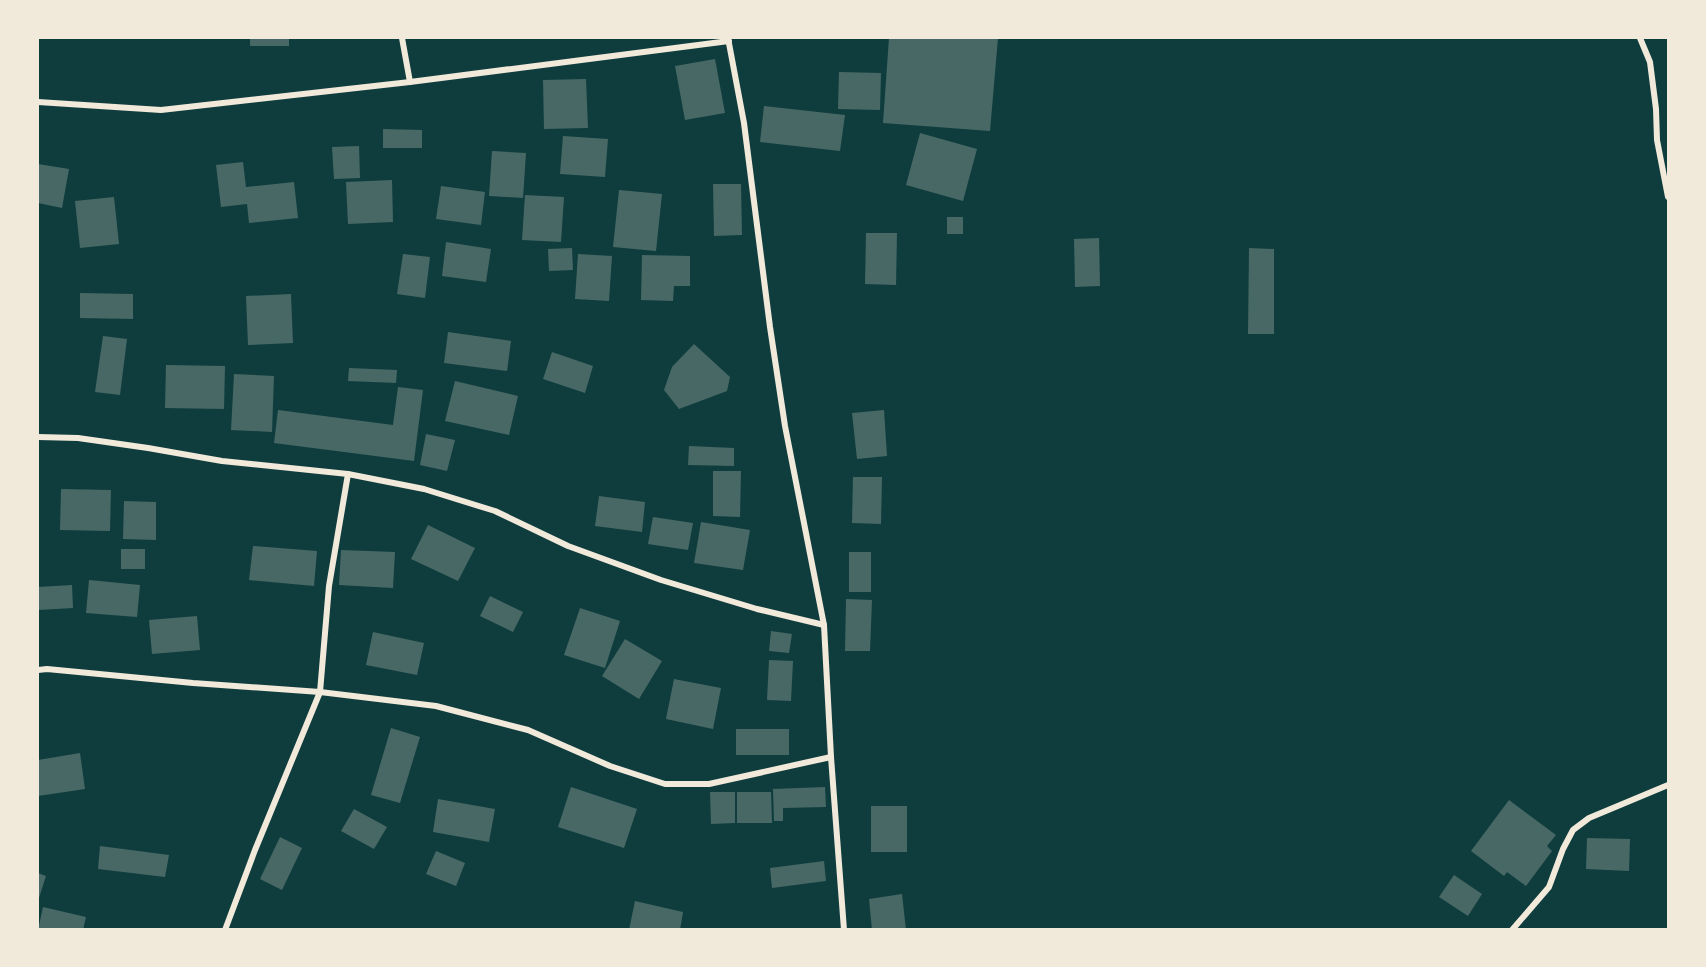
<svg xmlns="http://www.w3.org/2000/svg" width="1706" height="967" viewBox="0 0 1706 967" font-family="'Times New Roman',serif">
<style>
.building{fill:#486865}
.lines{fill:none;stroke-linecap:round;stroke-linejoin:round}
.minor{stroke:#f1e9da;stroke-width:6}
</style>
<rect width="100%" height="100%" fill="#0f3d3e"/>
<g class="building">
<rect x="250" y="38" width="39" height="8"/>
<polygon points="889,38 998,38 990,131 883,123"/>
<polygon points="715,59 725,113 685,120 675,66"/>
<polygon points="839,72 881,73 880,110 838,109"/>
<polygon points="586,79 588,128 544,129 543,80"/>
<polygon points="764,106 845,115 840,151 760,142"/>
<polygon points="383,129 422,130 422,148 383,148"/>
<polygon points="920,133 977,149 963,201 906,185"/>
<polygon points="563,136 608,139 605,177 560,174"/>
<polygon points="359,146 360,178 334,179 332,147"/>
<polygon points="492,151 526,153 523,198 489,196"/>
<polygon points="243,162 246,187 294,182 298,218 249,223 247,204 221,207 216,165"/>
<polygon points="38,164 69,169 62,208 38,203"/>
<polygon points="392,180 393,222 348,224 346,182"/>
<polygon points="713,184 741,184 742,235 714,236"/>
<polygon points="441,186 485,192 481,225 436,219"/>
<polygon points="619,190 662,194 656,251 613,247"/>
<polygon points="525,195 564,197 561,242 522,240"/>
<polygon points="114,197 119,244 80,248 75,201"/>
<rect x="947" y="217" width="16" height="17"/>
<polygon points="866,233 897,233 896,285 865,284"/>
<polygon points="1099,238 1100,286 1075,287 1074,239"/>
<polygon points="446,242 491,249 486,282 442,276"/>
<polygon points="572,248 573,270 549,271 548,249"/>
<polygon points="1249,248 1274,249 1274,334 1248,334"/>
<polygon points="403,254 430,257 425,298 397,294"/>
<polygon points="578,254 612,256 609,301 575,299"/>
<polygon points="642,255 690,256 690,286 674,286 673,301 641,300"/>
<polygon points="80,293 133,294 133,319 80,318"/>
<polygon points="291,294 293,343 248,345 246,296"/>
<polygon points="448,332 511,341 507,371 444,363"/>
<polygon points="103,336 127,339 120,395 95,392"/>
<polygon points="694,344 730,377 727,391 679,409 664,390 672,367"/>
<polygon points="552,352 593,366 585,393 543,379"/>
<polygon points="166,365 225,366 224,409 165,408"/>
<polygon points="349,368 397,370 396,383 348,381"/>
<polygon points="234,374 274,376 272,432 231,430"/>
<polygon points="455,381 518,396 509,435 445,421"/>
<polygon points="398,387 423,390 414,461 274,443 278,410 393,425"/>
<polygon points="884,410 887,456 857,459 852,413"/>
<polygon points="426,434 455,440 447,471 420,465"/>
<polygon points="689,446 734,448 734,466 688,465"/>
<polygon points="713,471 741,471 740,517 713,516"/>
<polygon points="853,477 882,477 881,524 852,523"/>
<polygon points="61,489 111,490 110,531 60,530"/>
<polygon points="599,496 645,502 642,532 595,526"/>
<polygon points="124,501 156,502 156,540 123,539"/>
<polygon points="653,517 693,523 688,550 648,544"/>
<polygon points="701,522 750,530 743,570 694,563"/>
<polygon points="428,525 475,548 458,581 411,559"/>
<polygon points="253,546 317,551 314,586 249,580"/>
<rect x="121" y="549" width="24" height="20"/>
<polygon points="341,550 395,552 393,588 339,585"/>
<rect x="849" y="552" width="22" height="40"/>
<polygon points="89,580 140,585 137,617 86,613"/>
<polygon points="72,585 73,608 38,610 38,587"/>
<polygon points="490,596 523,612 513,632 480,616"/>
<polygon points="846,599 872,600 870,651 845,651"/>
<polygon points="580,608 620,621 605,668 564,655"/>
<polygon points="197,616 200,650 152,654 149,620"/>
<polygon points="771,631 792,634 789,653 769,651"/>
<polygon points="373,632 424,643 417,675 366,665"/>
<polygon points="625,639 662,661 639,699 602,676"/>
<polygon points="769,660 793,661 791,701 767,700"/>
<polygon points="674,679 721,688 713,729 666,719"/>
<polygon points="391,728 420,737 400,803 371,795"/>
<rect x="736" y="729" width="53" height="26"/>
<polygon points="80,753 85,789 38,796 38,760"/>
<polygon points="571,787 637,809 624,848 558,827"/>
<polygon points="825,787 826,807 783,808 783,821 774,821 773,789"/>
<polygon points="710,792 735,792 735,823 711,824"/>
<polygon points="737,792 771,792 772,823 737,823"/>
<polygon points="438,799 495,809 489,842 433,832"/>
<polygon points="1509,800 1556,835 1547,846 1552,851 1526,886 1507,872 1504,876 1471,851"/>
<rect x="871" y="806" width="36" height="46"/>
<polygon points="354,809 387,827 374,849 341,831"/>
<polygon points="280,837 302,848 282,890 260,879"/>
<polygon points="1587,838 1630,839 1629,871 1586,869"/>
<polygon points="100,846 169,855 165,877 98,869"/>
<polygon points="436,851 465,863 456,886 426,874"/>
<polygon points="824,861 826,881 772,888 770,868"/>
<polygon points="38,873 46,876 38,901"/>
<polygon points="1454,875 1482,894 1468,916 1439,897"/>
<polygon points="902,894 906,930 872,930 869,899"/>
<polygon points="635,901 683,912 680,930 629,930"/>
<polygon points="43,907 86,917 83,930 38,930"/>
</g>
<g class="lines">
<g class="minor">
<polyline points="402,38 410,82"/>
<polyline points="728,38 744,123 770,327 785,426 824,625 831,757 844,930"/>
<polyline points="1640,38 1650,62 1656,109 1657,140 1668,197"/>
<polyline points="38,102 161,110 410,82 729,41"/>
<polyline points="38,437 78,438 148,448 222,461 348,474 424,489 495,511 568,546 661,580 757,609 824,625"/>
<polyline points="38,670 47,669 193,683 320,692 436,706 528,730 610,766 665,784 709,784 831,757"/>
<polyline points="225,930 255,850 320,692 329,586 348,474"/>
<polyline points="1512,930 1549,887 1563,849 1573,830 1589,818 1668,785"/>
</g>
</g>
<rect width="1706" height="967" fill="none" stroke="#f1e9da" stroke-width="78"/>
</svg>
